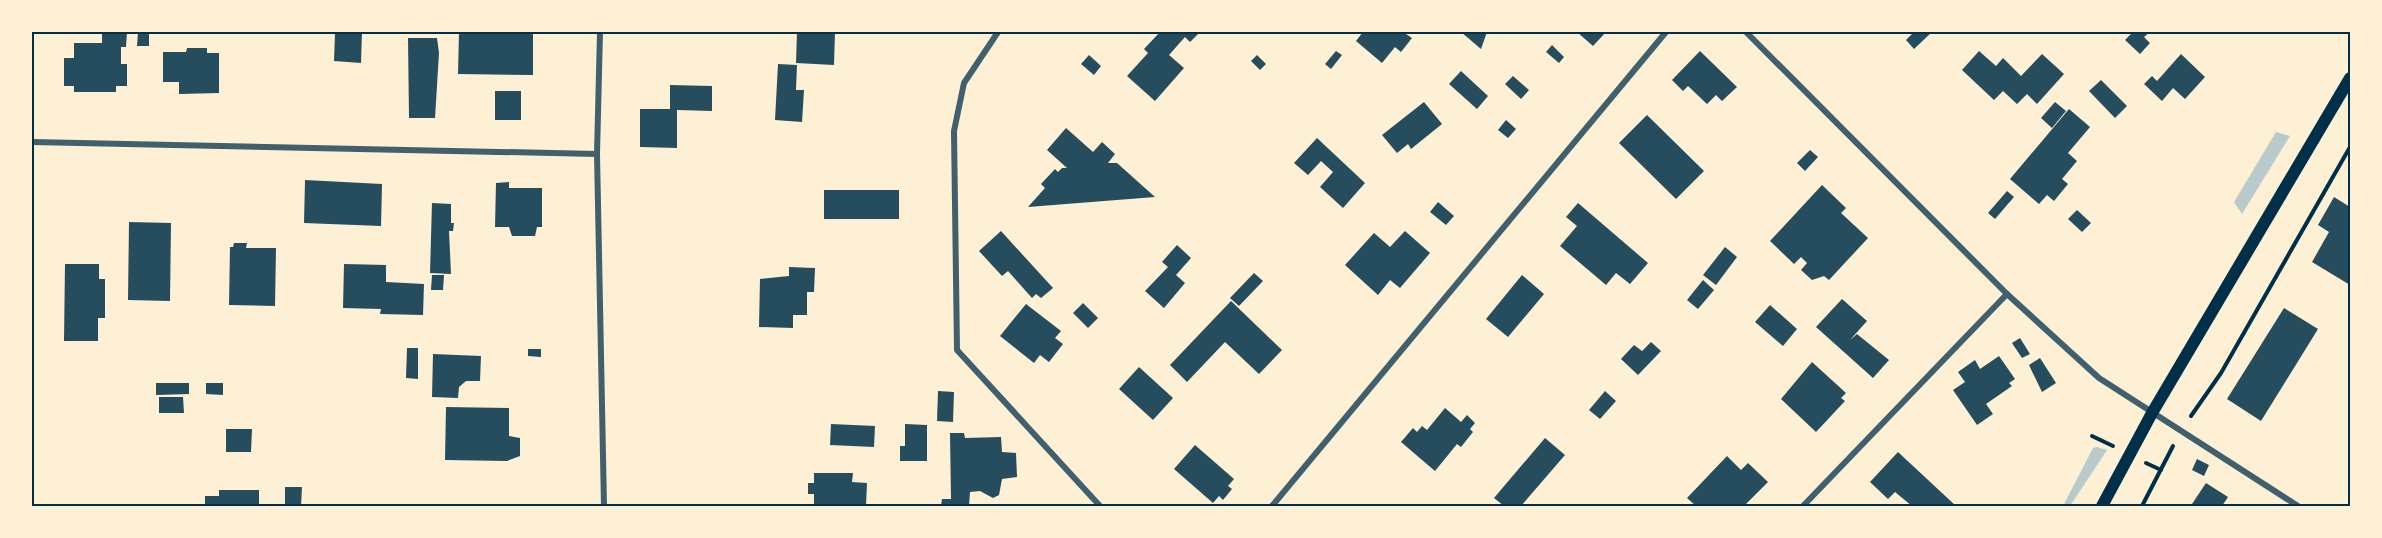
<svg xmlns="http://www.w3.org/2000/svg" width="2382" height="538" viewBox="0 0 2382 538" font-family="'Libre Baskerville',serif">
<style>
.green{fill:#b9caca}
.building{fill:#264d5e}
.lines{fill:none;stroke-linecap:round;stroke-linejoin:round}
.path{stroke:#003049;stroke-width:4}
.minor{stroke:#3f606c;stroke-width:6}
.secondary{stroke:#003049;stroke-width:12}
.neatline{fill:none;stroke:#003049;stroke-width:2}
</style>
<rect width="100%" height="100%" fill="#fdf0d5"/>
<g class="green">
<polygon points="2276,132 2290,136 2242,214 2234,202"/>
<polygon points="2097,447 2107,450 2070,506 2063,506 2093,448"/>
</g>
<g class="building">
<polygon points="102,32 127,32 126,47 121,47 121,64 127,64 127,86 116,86 116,92 74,92 74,86 64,86 64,58 74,58 74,43 102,43"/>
<polygon points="138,32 149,32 149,46 137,46"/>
<polygon points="314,32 362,32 361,63 334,61 335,34"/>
<polygon points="459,32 533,32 533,75 458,74"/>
<polygon points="797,32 835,32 834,65 796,63"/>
<polygon points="1160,32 1200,32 1190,42 1185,37 1169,55 1184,68 1155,101 1127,76 1148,53 1144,49"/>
<polygon points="1363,32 1403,32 1412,38 1401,52 1395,47 1382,63 1356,41"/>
<polygon points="1461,32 1487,32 1481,49"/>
<polygon points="1577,32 1606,32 1593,46"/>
<polygon points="1914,32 1932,32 1914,49 1906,40"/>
<polygon points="2133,32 2150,32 2144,37 2150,43 2140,54 2125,40"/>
<polygon points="408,38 437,38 439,53 435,118 409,118"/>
<polygon points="1552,45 1564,57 1559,63 1546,52"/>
<polygon points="187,48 207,48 207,53 219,53 219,93 179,94 179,82 163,82 163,52 186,52"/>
<polygon points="1336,51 1342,55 1331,69 1325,64"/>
<polygon points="1700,51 1737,87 1722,101 1716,95 1707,104 1688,86 1683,91 1672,80"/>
<polygon points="1979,51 1996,66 2003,58 2021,76 2042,54 2064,74 2037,104 2027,94 2017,104 2003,91 1994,100 1962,70"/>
<polygon points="2181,54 2205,77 2185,99 2173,88 2162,101 2144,84 2152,76 2157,81"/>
<polygon points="1089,55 1101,66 1094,75 1081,64"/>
<polygon points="1257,55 1266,64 1260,70 1251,61"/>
<polygon points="778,64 797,65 796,90 804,90 802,122 775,120"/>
<polygon points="1461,71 1488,96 1477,109 1449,84"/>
<polygon points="1513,76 1529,90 1521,99 1505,84"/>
<polygon points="2101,80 2127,106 2115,118 2089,91"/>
<polygon points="670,85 712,86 712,111 677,110 677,148 640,147 640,109 670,109"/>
<rect x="495" y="91" width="26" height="29"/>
<polygon points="1424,102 1442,124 1411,149 1408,144 1397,153 1382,135"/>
<polygon points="2055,102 2066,111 2052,128 2041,118"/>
<polygon points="2069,109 2090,127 2068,153 2077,161 2062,179 2068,184 2054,201 2047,195 2039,204 2010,179"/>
<polygon points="1647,115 1704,171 1676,199 1619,143"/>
<polygon points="1506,120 1516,129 1508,138 1498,130"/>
<polygon points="1066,128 1093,152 1102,142 1115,154 1108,163 1117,163 1155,197 1028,207 1045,188 1041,184 1055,169 1058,172 1062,168 1067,168 1047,150"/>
<polygon points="1317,138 1365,183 1343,208 1320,187 1333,172 1321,161 1308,175 1294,163"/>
<polygon points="1810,150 1818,157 1805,171 1797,163"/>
<polygon points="305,180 382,184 381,226 304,223"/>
<polygon points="509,182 509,188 542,188 542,227 537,227 535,236 512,236 509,227 495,227 496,183"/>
<polygon points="1822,185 1846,208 1841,213 1868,238 1829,280 1824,276 1812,280 1801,270 1807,263 1801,257 1794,264 1770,241"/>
<rect x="824" y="190" width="75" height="29"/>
<polygon points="2007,191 2014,197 1995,219 1988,213"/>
<polygon points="2334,197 2350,207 2350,285 2312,262 2329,232 2318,225"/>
<polygon points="1438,202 1454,216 1446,225 1430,212"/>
<polygon points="432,203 451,204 451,223 454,223 453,231 449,231 451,274 430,273"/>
<polygon points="1578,203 1648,263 1630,284 1616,273 1606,285 1560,246 1577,226 1566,217"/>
<polygon points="2077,210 2091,223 2082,232 2068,219"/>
<polygon points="129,222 171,223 170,301 128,300"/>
<polygon points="1001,231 1053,288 1041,298 1036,294 1032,298 1008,271 1002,276 979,251"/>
<polygon points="1405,231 1430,253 1400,288 1390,280 1378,295 1345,265 1374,233 1390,247"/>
<polygon points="234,243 247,243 246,248 276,248 275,306 229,305 230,247 233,247"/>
<polygon points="1177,245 1191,258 1176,275 1185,283 1164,308 1145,291 1168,267 1162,262"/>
<polygon points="1725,247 1737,257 1716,285 1703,275"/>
<polygon points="65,264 99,264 99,279 105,279 105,318 98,318 98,341 64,341"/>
<polygon points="344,264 386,265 386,282 424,284 423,315 380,314 381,309 343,308"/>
<polygon points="789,267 815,268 814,292 807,292 807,315 793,315 793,328 759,327 760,279 789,276"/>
<polygon points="1254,273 1263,281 1239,306 1230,298"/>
<polygon points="432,275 444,275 443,290 431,290"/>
<polygon points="1522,275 1544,294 1508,337 1486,319"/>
<polygon points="1703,280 1714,290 1698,309 1687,300"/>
<polygon points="1842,299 1867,321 1850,340 1857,334 1889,360 1873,378 1816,327"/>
<polygon points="1231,301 1282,350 1259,374 1225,342 1187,382 1170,365"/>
<polygon points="1083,303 1098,318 1088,328 1073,313"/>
<polygon points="1026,304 1061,331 1055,338 1063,344 1049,362 1040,355 1034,363 1000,336"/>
<polygon points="1770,305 1797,329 1783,346 1755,322"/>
<polygon points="2284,308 2318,329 2261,421 2227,399"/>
<polygon points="2020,338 2030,354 2022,358 2012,343"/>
<polygon points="1651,342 1661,351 1638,375 1621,359 1634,345 1642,351"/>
<polygon points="407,348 418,348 418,379 406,378"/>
<polygon points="528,349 541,349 541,357 528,356"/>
<polygon points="433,354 481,356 480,381 466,381 459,387 458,398 432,397"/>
<polygon points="1999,356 2015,379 2009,383 2012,386 1986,404 1993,414 1977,425 1953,390 1965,382 1958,372 1975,360 1980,369"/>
<polygon points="2040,358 2056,383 2042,392 2029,365"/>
<polygon points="1812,362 1846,393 1841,398 1845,401 1816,432 1781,399"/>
<polygon points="1139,367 1173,398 1153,420 1119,389"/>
<polygon points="156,383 189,383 189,394 156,395"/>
<polygon points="206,383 223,383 223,395 206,394"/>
<polygon points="938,391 954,392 953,422 937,421"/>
<polygon points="1605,391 1616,401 1600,419 1589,410"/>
<polygon points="159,397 183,397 184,413 159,413"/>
<polygon points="446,407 509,408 509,436 520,438 520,456 507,461 445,460"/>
<polygon points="1445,408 1461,422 1467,415 1475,423 1470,429 1473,432 1461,447 1457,444 1435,471 1401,442 1413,428 1417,432 1422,426 1427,430"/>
<polygon points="831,424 875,426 874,447 830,445"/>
<polygon points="905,424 927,425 927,461 900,461 900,446 905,446"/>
<polygon points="226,429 252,429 251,452 226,452"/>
<polygon points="950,433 964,433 965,438 1001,437 1002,452 1016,453 1017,477 1002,479 999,495 993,498 980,491 970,492 969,506 941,506 942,499 951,499"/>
<polygon points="1545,438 1565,455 1521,506 1504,506 1494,498"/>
<polygon points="1195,445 1234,479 1228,486 1232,489 1223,500 1219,496 1213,503 1174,469"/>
<polygon points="1898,452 1956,506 1912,506 1895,492 1888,499 1870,482"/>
<polygon points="1727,456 1741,470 1748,463 1768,482 1744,506 1696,506 1687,498"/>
<polygon points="2197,459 2209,465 2204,476 2192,470"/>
<polygon points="814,473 853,473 852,482 867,483 866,506 814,506 814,494 808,494 808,483 814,483"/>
<polygon points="2206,483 2228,497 2222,506 2192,504"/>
<polygon points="285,487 302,487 301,506 285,506"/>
<polygon points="219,490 259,490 259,506 205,506 205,496 219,496"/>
</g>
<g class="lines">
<g class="path">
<polyline points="2191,416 2221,373 2350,147"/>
<polyline points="2092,436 2113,446"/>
<polyline points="2146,463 2161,470"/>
<polyline points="2142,506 2173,446"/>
</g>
<g class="minor">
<polyline points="600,32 597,154 604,506"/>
<polyline points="998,32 964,83 954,131 957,350 1100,506"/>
<polyline points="1746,32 2007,294 2099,378 2298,506"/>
<polyline points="32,142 597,154"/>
<polyline points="1272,506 1666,32"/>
<polyline points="1803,506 2007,294"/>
</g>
<polyline class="secondary" points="2102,506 2152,413 2350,78"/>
</g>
<rect width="2382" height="538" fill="none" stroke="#fdf0d5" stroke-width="66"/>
<rect x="33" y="33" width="2316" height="472" class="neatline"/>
</svg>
